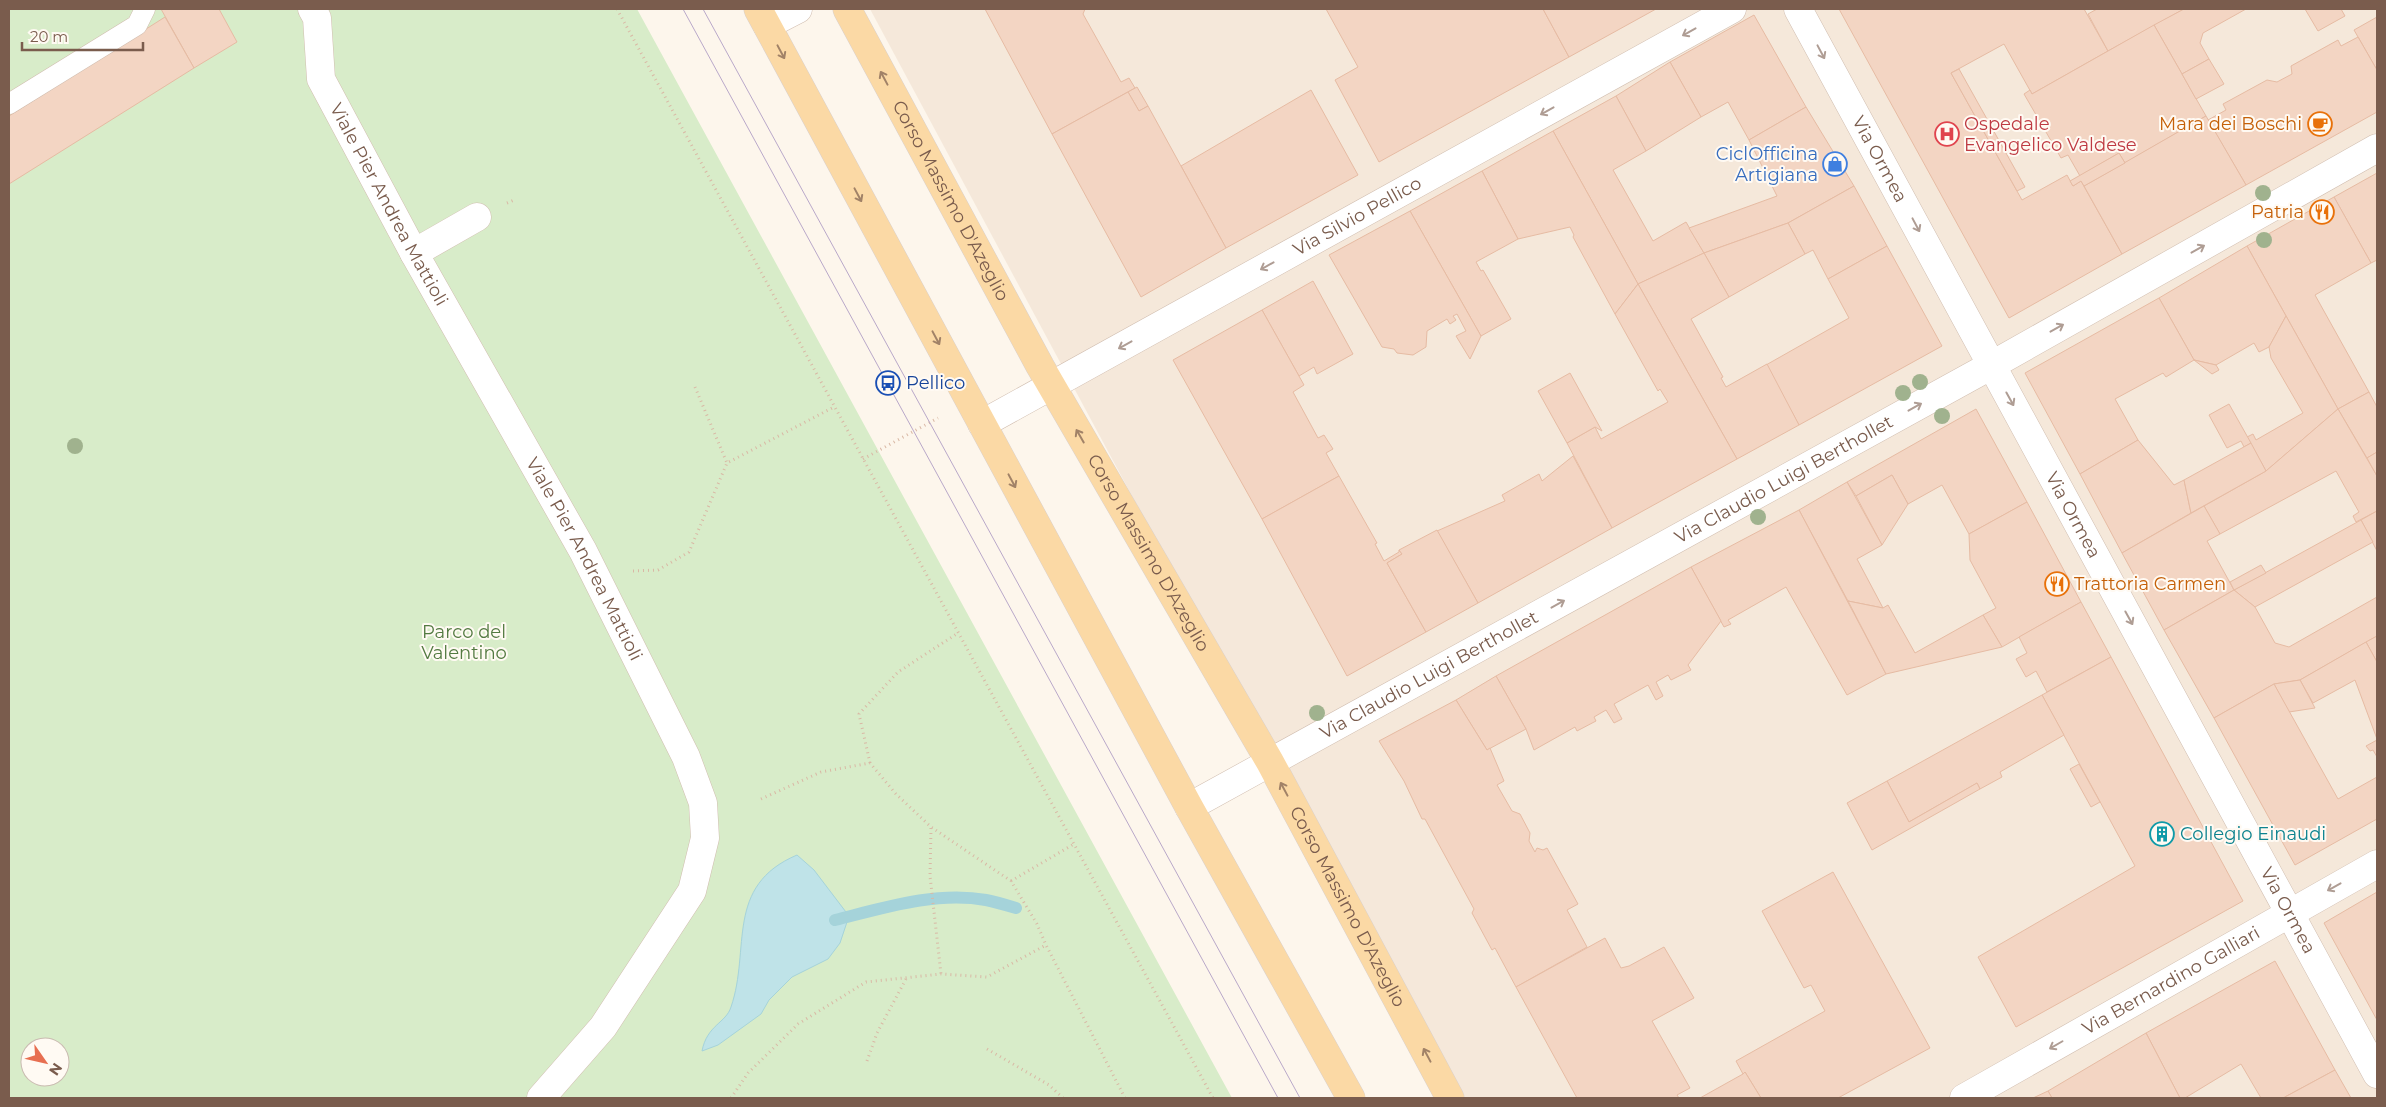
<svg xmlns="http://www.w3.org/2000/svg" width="2386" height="1107" viewBox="0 0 2386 1107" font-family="Montserrat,sans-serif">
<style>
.residential{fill:#f5e8da}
.green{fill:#d8ecc9;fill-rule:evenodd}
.water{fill:#bfe3e8;stroke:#a5d3da}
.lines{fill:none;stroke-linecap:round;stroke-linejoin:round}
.stream{stroke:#a5d3da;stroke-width:12}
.building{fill:#f3d5c3;stroke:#e6bba3}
.service-casing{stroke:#d1beb0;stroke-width:21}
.pedestrian-casing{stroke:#d1beb0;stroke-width:29}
.minor-casing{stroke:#d1beb0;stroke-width:29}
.primary-casing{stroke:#dad1cd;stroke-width:29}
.path{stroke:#d9b8a5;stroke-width:3;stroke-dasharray:1 4;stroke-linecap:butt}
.service{stroke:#fff;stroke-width:20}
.pedestrian{stroke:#fff;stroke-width:28}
.minor{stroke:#fff;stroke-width:28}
.primary{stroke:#fbd9a5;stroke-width:28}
.tram{stroke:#b9a8c9;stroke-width:1}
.tree{fill:#a0b28e}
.oneway{stroke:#af9d94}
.oneway2{stroke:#a18267}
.labels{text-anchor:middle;stroke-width:4;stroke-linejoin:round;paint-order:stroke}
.health-label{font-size:18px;fill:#be3a42;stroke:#fffaf3;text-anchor:start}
.food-label{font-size:18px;fill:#c56008;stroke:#fffaf3;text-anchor:end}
.shop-label{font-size:18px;fill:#366cbe;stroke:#fffaf3;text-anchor:end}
.street-label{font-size:18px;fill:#7a5c4d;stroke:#fffaf3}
.transit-label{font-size:18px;fill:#164399;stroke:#fffaf3;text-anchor:start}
.park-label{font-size:18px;fill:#537a41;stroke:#fffaf3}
.culture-label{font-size:18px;fill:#0d838f;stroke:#fffaf3;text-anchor:start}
</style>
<rect width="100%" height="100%" fill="#fdf6ec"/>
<polygon class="residential" points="870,9 2377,9 2377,1098 1456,1098"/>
<path class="green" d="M9,9H637L1232,1098H9ZM30,1047H60V1077H30Z"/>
<path class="water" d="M797,855L814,870L849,916L840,943L828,959L792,977L769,1000L761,1014L718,1045L702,1051C707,1025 726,1023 731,1007C751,949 724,886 797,855Z"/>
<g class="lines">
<path class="stream" d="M835,920C883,908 936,891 986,900C996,902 1006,905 1016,908"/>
</g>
<g class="building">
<polygon points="161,9 219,9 237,42 194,68"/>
<polygon points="985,9 1085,9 1083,14 1121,82 1129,78 1135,88 1052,134"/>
<polygon points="1326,9 1543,9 1569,57 1379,162 1335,80 1358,67"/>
<polygon points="1543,9 1656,9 1569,57"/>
<polygon points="1839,9 2084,9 2108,51 2032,94 2004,44 1951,73 2022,200 2067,175 2073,186 2081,181 2122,254 2009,318"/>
<polygon points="2097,9 2184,9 2108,51 2088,14"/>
<polygon points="2184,9 2246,9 2203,33 2200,43 2209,59 2182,74 2154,25"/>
<polygon points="2305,9 2341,9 2345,16 2318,31"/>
<polygon points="1754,15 1806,107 1749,140 1728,102 1701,117 1670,62"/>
<polygon points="165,17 194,68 9,184 9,116"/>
<polygon points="2377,17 2377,70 2354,30"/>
<polygon points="2154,25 2206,116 2125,163 2119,153 2080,176 2068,155 2061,158 2024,94 2030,90 2032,94"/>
<polygon points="2358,37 2377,70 2377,112 2246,185 2208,120 2226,110 2223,104 2267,80 2277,82 2292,74 2291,66 2338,40 2341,46"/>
<polygon points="2209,59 2224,84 2196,99 2182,74"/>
<polygon points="1670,62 1701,117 1646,151 1616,96"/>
<polygon points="1959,69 2025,187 2017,191 1951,73"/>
<polygon points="1137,87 1148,106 1139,111 1128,92"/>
<polygon points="1311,90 1358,175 1226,248 1181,166"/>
<polygon points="1128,92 1139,111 1148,106 1226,248 1141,297 1052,134"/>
<polygon points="1616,96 1646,151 1613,170 1653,241 1686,222 1704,253 1638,284 1553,131"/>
<polygon points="1806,107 1854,186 1788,223 1704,253 1689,228 1777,196 1749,140"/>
<polygon points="2206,116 2246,185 2122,254 2084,186"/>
<polygon points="1553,131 1638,284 1615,314 1573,237 1574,235 1570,227 1518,239 1482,171"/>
<polygon points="2119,153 2125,163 2084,186 2081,181 2073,186 2070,181"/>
<polygon points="1482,171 1518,239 1476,262 1481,271 1483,270 1511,319 1481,336 1410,211"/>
<polygon points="2377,173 2377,260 2371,263 2334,197"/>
<polygon points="1854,186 1887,246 1828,279 1813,250 1805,254 1788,223"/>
<polygon points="2334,197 2371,263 2315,295 2369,392 2338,409 2247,246"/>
<polygon points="1410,211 1481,336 1470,359 1456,336 1466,331 1457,314 1453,316 1456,320 1450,324 1447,319 1427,331 1426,347 1413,355 1397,353 1394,349 1382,347 1329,255"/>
<polygon points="1788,223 1805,254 1729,297 1704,253"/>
<polygon points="1887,246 1942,346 1799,425 1766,365 1849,318 1828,279"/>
<polygon points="2247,246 2286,316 2269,347 2259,352 2254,343 2216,365 2194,360 2159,298"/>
<polygon points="1704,253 1729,297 1691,319 1723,377 1721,378 1726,387 1767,364 1799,425 1737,459 1638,284"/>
<polygon points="1313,281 1353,354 1317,374 1314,367 1299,376 1262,310"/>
<polygon points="1638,284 1737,459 1612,528 1567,443 1595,427 1601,439 1668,402 1660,389 1658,391 1615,314"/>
<polygon points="2159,298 2194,360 2166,377 2163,373 2115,399 2138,440 2080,474 2025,373"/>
<polygon points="1262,310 1304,385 1293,392 1318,438 1324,435 1333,449 1326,453 1339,476 1262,519 1173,360"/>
<polygon points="2286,316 2338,409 2266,471 2247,437 2253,434 2256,440 2303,413 2271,358 2269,347"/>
<polygon points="2194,360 2216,365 2219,370 2212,374"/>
<polygon points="1570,373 1602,431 1595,427 1567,443 1538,391"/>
<polygon points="2369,392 2377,407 2377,452 2367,458 2338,409"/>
<polygon points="2229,404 2251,443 2244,447 2241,441 2227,448 2209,415"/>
<polygon points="1976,409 2027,502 1969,534 1942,485 1908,504 1892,475 1856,496 1847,482"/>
<polygon points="2338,409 2377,476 2377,511 2356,522 2353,516 2359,512 2336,471 2220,534 2204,506 2266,471"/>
<polygon points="2138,440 2174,485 2184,480 2191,513 2122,553 2080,474"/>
<polygon points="2251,443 2266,471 2191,513 2184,480"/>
<polygon points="2377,452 2377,476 2367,458"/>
<polygon points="1573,456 1612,528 1478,603 1437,531 1505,501 1502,495 1539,474 1542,481"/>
<polygon points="1892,475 1908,504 1882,545 1856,496"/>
<polygon points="1339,476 1377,543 1375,544 1384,561 1399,552 1399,550 1402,554 1387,563 1426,632 1347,676 1262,519"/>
<polygon points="1847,482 1882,545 1857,559 1883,608 1848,601 1799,510"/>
<polygon points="2027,502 2081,602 2002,647 1983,615 1996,608 1970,560 1969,534"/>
<polygon points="2204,506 2220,534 2207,541 2234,590 2164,630 2122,553"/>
<polygon points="1799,510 1886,674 1847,695 1786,587 1728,620 1731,624 1724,627 1691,567"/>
<polygon points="2377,511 2377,551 2361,520"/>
<polygon points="2361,520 2373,542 2255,607 2234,590"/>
<polygon points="1437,530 1478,603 1426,632 1387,563 1402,554 1399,550"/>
<polygon points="2261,565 2266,573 2234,590 2230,582"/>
<polygon points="1691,567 1721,621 1688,665 1691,670 1671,680 1668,675 1656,682 1663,696 1656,700 1648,685 1614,704 1622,719 1614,723 1606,710 1594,717 1596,721 1577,731 1575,727 1534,750 1526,729 1496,676"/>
<polygon points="2234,590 2255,607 2275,643 2289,647 2377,597 2377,636 2300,680 2274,684 2214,718 2164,630"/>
<polygon points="1848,601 1883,608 1888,605 1915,653 1983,615 2002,647 1886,674"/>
<polygon points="2081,602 2111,657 2047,692 2036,671 2026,677 2016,659 2027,653 2019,637"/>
<polygon points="2377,636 2377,662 2366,642"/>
<polygon points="2366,642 2377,662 2377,739 2355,680 2313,703 2300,680"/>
<polygon points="2111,657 2243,901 2016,1027 1978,957 2135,866 2042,695"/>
<polygon points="1496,676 1526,729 1487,750 1456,700"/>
<polygon points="2300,680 2315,708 2289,712 2274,684"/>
<polygon points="2274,684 2338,799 2377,777 2377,819 2295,865 2214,718"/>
<polygon points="2042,695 2064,735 2000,772 2002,777 1980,789 1977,783 1909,822 1887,781"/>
<polygon points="1456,700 1487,750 1490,748 1504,781 1497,785 1512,811 1520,814 1530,833 1529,841 1535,852 1537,848 1543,850 1547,848 1578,904 1567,910 1587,947 1516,987 1495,948 1492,950 1472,913 1474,909 1425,819 1422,819 1404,781 1379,741"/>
<polygon points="2377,740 2377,757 2373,750 2370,751 2366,746"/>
<polygon points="2079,764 2100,802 2091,807 2070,769"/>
<polygon points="1887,781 1909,822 1977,783 1980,789 1872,850 1847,803"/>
<polygon points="1833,872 1930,1048 1838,1098 1761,1098 1745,1072 1743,1074 1736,1061 1825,1011 1811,985 1804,988 1762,911"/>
<polygon points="2377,892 2377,1020 2324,923"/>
<polygon points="1605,938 1621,968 1629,966 1664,947 1694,998 1652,1021 1690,1088 1677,1095 1679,1098 1577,1098 1516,987"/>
<polygon points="2275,961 2335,1070 2283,1098 2261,1098 2241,1064 2185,1098 2180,1098 2146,1033"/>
<polygon points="2146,1033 2180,1098 2052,1098 2048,1091"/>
<polygon points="2335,1070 2351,1098 2286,1098 2285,1097"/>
<polygon points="1745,1072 1761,1098 1700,1098 1743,1074"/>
<polygon points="2048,1091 2052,1098 2033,1098"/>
</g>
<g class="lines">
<g class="service-casing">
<polyline id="service" points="9,104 137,25 145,9"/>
</g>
<g class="pedestrian-casing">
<g id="pedestrian">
<path id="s1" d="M312,9L317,18L321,79L414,253L583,551L686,757L703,803L705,838L692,891L603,1027L541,1098"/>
<polyline points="414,253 477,217"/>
</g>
</g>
<g class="minor-casing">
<g id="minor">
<path id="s2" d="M1798,9L2377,1074"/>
<polyline points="767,25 798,9"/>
<path id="s3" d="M982,424L1732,9"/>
<path id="s4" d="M1189,807L1992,365L2377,148"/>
<path id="s5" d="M1964,1098L2377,864"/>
</g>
</g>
<g class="primary-casing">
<g id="primary">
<polyline points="758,9 1189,807 1351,1098"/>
<path id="s6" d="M847,9L1040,366L1270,762L1450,1098"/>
</g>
</g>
<g class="path">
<polyline points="617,9 1213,1098"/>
<polyline points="507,203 514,200"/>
<polyline points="695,387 727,463"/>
<polyline points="863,459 938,418"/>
<polyline points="633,571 658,570 689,552 727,463 834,407"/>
<polyline points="870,763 859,714 898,672 958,633"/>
<polyline points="761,799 821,772 870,763 896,794 931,827 1011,881 1037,924 1046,945 1125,1098"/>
<polyline points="931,828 930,876 941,974"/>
<polyline points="1011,881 1074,844"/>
<polyline points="987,1049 1049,1085 1063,1098"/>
<polyline points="867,1061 877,1033 906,979"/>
<polyline points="731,1098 748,1073 798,1024 866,982 941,974 987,977 1046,945"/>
</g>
<use href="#service" class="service"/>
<use href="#pedestrian" class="pedestrian"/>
<use href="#minor" class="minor"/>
<use href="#primary" class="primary"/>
<g class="tram">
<polyline points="683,9 1278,1098"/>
<polyline points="703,9 1300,1098"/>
</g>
</g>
<g class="tree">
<circle cx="2263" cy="193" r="8"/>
<circle cx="2264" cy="240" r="8"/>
<circle cx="1920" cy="382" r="8"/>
<circle cx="1903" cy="393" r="8"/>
<circle cx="1942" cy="416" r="8"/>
<circle cx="75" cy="446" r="8"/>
<circle cx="1758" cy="517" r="8"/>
<circle cx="1317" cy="713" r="8"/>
</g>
<defs><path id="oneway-shaft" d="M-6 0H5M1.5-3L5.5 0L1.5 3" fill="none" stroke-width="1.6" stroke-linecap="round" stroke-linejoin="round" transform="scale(1.25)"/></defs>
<g class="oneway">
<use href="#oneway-shaft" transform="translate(1689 32) rotate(151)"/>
<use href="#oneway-shaft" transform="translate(1821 52) rotate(62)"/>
<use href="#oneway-shaft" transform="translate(1547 111) rotate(151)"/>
<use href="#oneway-shaft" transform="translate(1916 225) rotate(62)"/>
<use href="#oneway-shaft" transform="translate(2198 249) rotate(-29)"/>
<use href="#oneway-shaft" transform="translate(1267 266) rotate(151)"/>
<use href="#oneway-shaft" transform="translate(2057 328) rotate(-29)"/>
<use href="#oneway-shaft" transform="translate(1125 345) rotate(151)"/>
<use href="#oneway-shaft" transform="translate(2010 399) rotate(61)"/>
<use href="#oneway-shaft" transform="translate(1915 407) rotate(-29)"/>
<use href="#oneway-shaft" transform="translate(1558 604) rotate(-29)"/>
<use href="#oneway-shaft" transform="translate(2129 618) rotate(61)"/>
<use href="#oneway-shaft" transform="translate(2334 887) rotate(151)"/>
<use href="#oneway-shaft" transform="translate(2056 1045) rotate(150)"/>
</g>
<g class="oneway2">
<use href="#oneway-shaft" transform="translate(781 52) rotate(62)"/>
<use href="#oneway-shaft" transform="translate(884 78) rotate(-118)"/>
<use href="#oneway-shaft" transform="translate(858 195) rotate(62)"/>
<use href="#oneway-shaft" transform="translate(936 338) rotate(62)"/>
<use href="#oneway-shaft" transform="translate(1080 436) rotate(-120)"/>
<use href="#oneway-shaft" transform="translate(1012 481) rotate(62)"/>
<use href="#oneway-shaft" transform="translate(1284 789) rotate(-118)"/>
<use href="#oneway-shaft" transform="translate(1427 1055) rotate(-118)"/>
</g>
<defs>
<g id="cafe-ring" transform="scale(1.25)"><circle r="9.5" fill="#fffaf3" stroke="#e8710a" stroke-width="1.5"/><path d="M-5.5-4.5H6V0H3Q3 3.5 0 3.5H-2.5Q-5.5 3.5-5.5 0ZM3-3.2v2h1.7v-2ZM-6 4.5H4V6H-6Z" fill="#e8710a"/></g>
<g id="hospital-ring" transform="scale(1.25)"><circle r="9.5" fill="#fffaf3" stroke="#e0444e" stroke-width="1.5"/><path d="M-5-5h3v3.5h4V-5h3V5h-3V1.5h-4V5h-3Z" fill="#e0444e"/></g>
<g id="shop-ring" transform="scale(1.25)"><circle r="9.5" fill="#fffaf3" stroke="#3f7fe0" stroke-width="1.5"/><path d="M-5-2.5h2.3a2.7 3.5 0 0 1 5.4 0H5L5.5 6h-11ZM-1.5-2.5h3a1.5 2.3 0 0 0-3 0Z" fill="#3f7fe0"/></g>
<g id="restaurant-ring" transform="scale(1.25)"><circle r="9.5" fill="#fffaf3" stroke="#e8710a" stroke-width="1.5"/><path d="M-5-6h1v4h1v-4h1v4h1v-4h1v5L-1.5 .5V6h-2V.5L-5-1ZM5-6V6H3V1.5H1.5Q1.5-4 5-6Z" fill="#e8710a"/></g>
<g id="bus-ring" transform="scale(1.25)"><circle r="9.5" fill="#fffaf3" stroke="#1a4fb4" stroke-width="1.5"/><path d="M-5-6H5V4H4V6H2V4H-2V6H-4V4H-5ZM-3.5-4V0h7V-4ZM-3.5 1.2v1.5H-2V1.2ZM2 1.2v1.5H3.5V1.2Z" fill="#1a4fb4"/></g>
<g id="building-ring" transform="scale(1.25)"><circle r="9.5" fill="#fffaf3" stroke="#0f9aa8" stroke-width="1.5"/><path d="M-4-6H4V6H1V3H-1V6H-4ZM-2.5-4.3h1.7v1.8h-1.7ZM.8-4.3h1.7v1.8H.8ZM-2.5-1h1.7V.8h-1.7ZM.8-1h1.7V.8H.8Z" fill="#0f9aa8"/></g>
</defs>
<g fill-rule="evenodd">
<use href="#cafe-ring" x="2320" y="124"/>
<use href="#hospital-ring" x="1947" y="134"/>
<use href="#shop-ring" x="1835" y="164"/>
<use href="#restaurant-ring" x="2322" y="212"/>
<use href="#bus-ring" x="888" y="383"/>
<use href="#restaurant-ring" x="2057" y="584"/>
<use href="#building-ring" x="2162" y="834"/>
</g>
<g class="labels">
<g class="health-label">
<text x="1964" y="130">Ospedale<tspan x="1964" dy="21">Evangelico Valdese</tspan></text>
</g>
<g class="food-label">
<text x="2302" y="130">Mara dei Boschi</text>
<text x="2304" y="218">Patria</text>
<text x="2074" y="590" text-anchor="start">Trattoria Carmen</text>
</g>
<g class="shop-label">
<text x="1818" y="160">CiclOfficina<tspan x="1818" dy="21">Artigiana</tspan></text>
</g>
<g class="street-label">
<text dy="6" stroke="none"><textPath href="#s2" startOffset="171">Via Ormea</textPath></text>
<text dy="6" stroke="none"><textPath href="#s6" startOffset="218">Corso Massimo D'Azeglio</textPath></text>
<text dy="6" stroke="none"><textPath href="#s1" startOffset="214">Viale Pier Andrea Mattioli</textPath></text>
<text dy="6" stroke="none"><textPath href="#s3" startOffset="429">Via Silvio Pellico</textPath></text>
<text dy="6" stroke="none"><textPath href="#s4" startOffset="679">Via Claudio Luigi Berthollet</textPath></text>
<text dy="6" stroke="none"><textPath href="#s2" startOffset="576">Via Ormea</textPath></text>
<text dy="6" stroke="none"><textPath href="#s6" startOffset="622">Corso Massimo D'Azeglio</textPath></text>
<text dy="6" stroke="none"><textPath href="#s1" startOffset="619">Viale Pier Andrea Mattioli</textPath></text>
<text dy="6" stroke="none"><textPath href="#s4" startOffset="274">Via Claudio Luigi Berthollet</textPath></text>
<text dy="6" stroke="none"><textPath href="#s6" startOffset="1028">Corso Massimo D'Azeglio</textPath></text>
<text dy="6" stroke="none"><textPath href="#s2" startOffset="1026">Via Ormea</textPath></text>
<text dy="6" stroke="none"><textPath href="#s5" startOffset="238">Via Bernardino Galliari</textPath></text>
</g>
<g class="transit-label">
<text x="906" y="389">Pellico</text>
</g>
<g class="park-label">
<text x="464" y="638">Parco del<tspan x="464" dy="21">Valentino</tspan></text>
</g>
<g class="culture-label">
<text x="2180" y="840">Collegio Einaudi</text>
</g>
</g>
<rect width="2386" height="1107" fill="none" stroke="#7a5c4d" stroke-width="20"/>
<g transform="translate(45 1062) rotate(124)"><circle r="24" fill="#fffaf3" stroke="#cabbb1"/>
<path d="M0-4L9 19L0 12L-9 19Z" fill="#e76f51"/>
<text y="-8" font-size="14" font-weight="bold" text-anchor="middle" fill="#7a5c4d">N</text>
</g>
<path d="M22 42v8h121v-8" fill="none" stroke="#7a5c4d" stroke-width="2.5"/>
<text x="30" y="42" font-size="15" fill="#7a5c4d" stroke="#fffaf3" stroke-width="4" paint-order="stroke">20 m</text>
</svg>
